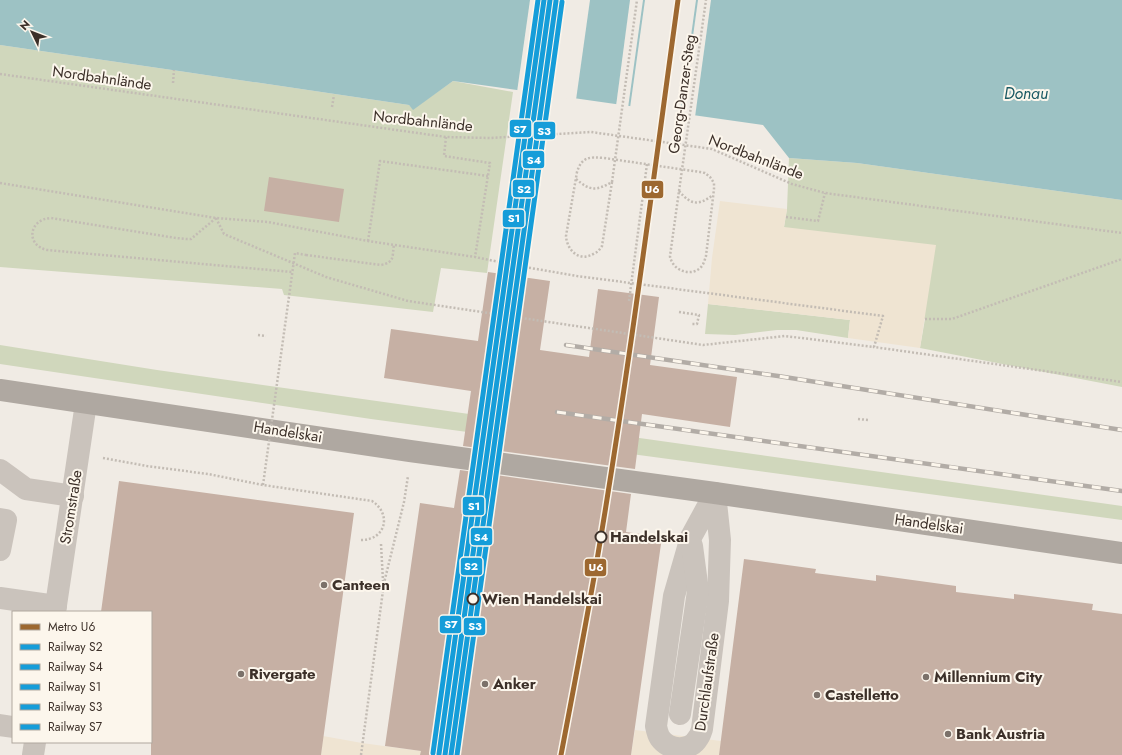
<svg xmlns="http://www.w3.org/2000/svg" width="1122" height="755" viewBox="0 0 1122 755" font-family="Jost,sans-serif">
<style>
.green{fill:#d0d7bc}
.plaza{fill:#efe4d2}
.water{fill:#9dc2c4}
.pier{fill:#f0ebe4}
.building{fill:#c6b0a4}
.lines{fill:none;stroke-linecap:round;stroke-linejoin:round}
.path{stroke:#c3bcb4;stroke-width:2.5;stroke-dasharray:2 2;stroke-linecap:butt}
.minor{stroke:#cac3bc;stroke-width:22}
.major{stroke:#afa8a1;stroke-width:22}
.rail-casing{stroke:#b2aca6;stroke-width:4.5}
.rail{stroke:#fcf6ec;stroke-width:3;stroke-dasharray:9;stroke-linecap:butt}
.path-bridge{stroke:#c3bcb4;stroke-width:2.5;stroke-dasharray:2 2;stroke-linecap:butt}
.rail-1-casing{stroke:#fcf6ec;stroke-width:8}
.rail-2-casing{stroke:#fcf6ec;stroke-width:8}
.rail-3-casing{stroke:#fcf6ec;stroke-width:8}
.rail-4-casing{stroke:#fcf6ec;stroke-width:8}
.rail-5-casing{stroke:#fcf6ec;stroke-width:8}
.rail-1{stroke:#159dd9;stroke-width:5}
.rail-2{stroke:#159dd9;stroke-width:5}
.rail-3{stroke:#159dd9;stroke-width:5}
.rail-4{stroke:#159dd9;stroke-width:5}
.rail-5{stroke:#159dd9;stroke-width:5}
.metro-1-casing{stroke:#fcf6ec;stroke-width:8}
.metro-1{stroke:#9d6830;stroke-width:5}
.stop-dot{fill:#fcf6ec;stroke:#3c3029;stroke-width:2}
.poi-dot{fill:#7b716a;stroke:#fcf6ec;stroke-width:1.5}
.labels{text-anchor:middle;stroke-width:4;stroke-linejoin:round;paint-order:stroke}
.street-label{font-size:15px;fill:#3c3029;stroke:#fcf6ec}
.stop-label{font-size:15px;font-weight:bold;fill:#3c3029;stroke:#fcf6ec;text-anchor:start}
.poi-label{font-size:15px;font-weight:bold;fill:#3c3029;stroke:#fcf6ec;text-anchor:start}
.water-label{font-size:16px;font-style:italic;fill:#195963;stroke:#fcf6ec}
.line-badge{stroke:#fcf6ec;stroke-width:1.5}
.badge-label{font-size:11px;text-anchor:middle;font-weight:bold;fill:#fff}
</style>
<rect width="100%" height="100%" fill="#f0ebe4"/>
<g class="green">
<polygon points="0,45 179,71 409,105 413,109 453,81 513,92 487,273 441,268 433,312 284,295 282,289 0,267"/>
<polygon points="789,158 857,163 1122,200 1122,387 920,348 925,319 784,227 787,209"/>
<polygon points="708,304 850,320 848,338 796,330 777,330 735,335 705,334"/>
<polygon points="0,345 157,370 1122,506 1122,520 371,419 0,364"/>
</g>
<g class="plaza">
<polygon points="720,201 787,209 784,227 936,245 920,348 848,338 850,320 708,304 712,258"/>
<polygon points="635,730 721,741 719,755 631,755"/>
<polygon points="323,736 362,743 450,755 321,755"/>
</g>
<polygon class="water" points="0,0 1122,0 1122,200 857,163 789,158 763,125 453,81 413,110 409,105 179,71 0,45"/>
<g class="pier">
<polygon points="530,0 590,0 576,100 517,92"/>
<polygon points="630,0 643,0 628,108 616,106"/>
<polygon points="645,0 696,0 680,115 630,108"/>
<polygon points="698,0 711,0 695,117 682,116"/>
</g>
<g class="building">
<polygon points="269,177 344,189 339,222 264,211"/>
<polygon points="488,272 550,281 540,350 589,357 598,289 659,297 650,365 737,377 730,427 642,414 635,469 463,446 471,391 384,378 391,329 478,341"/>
<polygon points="460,470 631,494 626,532 662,537 631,755 420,755 421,751 385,746 420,503 454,508"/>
<polygon points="119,481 354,513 321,755 151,755 151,612 101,612"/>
<polygon points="744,559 816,569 815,573 876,581 876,575 956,586 956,592 1014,599 1014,594 1093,604 1092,610 1122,614 1122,755 719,755"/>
</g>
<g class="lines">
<g class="path">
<polyline points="0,74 446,137 490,138 591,132 712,149 792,184 825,193 1122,233"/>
<polyline points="173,83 174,70"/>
<polyline points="332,107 334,95"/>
<polyline points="446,137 444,156 490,163 475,257"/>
<path d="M576,179C590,191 596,191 612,182"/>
<path d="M612,182L602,246C600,249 598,252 595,253C580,263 567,251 566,236L577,172C582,156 590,157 604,158L700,172L705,173L710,177L714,183V189L706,256C705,259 704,263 702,266C694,276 678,273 672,262C671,260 670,258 670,256L679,191"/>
<polyline points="0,183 216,218 268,222 368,241 475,257 519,266 577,276 883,316 874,347 1122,382"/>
<path d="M679,191C691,205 698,206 713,195"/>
<polyline points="786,217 818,221 825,193"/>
<polyline points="216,218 224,234 326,277 408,301 703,345 785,336 874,347"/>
<path d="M216,218L191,239H186L176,238L51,218C29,219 25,245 47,250L292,272"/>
<polyline points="368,241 380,161 488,176"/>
<path d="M306,255L381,265C395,262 392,257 394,244"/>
<polyline points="516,285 519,266"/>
<polyline points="629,301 647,164"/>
<polyline points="679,312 699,315 697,324 692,324"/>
<polyline points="925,319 952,319 1122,259"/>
<polyline points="258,335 266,336"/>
<polyline points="858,419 868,420"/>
<path d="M103,458L147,466L208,474L263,485L372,501C392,514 386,540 361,540"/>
<polyline points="381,544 383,581"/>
<polyline points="361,755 384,583 404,502 408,476"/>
</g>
<g class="minor">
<polyline points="0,470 26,489 73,496"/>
<path d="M715,493L720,540L718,601L702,729C701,732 700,736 698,738C690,752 669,751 660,738C658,735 657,731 656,726L674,596L691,537Z"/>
<polyline points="0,519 6,520 0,550"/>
<polyline points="0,598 56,606"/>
<polyline points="55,612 86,403"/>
<polyline points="680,714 698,591 692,546"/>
<polyline points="0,725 13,727"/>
<polyline points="33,755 35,742"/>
</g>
<polyline class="major" points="0,390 410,451 715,493 1122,553"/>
<g class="rail-casing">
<g id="rail">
<polyline points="566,345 778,376 1122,430"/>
<polyline points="557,412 1122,491"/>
</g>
</g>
<use href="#rail" class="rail"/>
<g class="path-bridge">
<polyline points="612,182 637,0"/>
<polyline points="679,191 706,0"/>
<polyline points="263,485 295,253 306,255"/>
</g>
<g class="rail-1-casing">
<polyline id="rail-1" points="445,755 550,0"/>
</g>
<g class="rail-2-casing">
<polyline id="rail-2" points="451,755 556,1"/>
</g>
<g class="rail-3-casing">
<polyline id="rail-3" points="439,754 544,0"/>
</g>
<g class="rail-4-casing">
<polyline id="rail-4" points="457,755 562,2"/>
</g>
<g class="rail-5-casing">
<polyline id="rail-5" points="433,753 538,0"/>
</g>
<use href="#rail-1" class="rail-1"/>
<use href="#rail-2" class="rail-2"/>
<use href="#rail-3" class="rail-3"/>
<use href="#rail-4" class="rail-4"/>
<use href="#rail-5" class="rail-5"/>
<g class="metro-1-casing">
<path id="metro-1" d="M561,755C573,692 585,629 596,566C628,378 652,189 678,0"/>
</g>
<use href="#metro-1" class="metro-1"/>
</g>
<g class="stop-dot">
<circle cx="601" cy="537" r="5.5"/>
<circle cx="473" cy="599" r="5.5"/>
</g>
<g class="poi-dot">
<circle cx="324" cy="585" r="4"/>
<circle cx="241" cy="674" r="4"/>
<circle cx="926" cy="677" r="4"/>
<circle cx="485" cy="684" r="4"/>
<circle cx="817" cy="695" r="4"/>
<circle cx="948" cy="734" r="4"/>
</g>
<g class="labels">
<g class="street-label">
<text transform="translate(102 78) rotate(8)" y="5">Nordbahnlände</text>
<text transform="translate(682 94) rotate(-82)" y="5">Georg-Danzer-Steg</text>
<text transform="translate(423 121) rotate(6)" y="5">Nordbahnlände</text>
<text transform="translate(756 157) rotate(21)" y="5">Nordbahnlände</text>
<text transform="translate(288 432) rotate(9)" y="5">Handelskai</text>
<text transform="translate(71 507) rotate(-81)" y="5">Stromstraße</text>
<text transform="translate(929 524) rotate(8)" y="5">Handelskai</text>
<text transform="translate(707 682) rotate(-82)" y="5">Durchlaufstraße</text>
</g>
<g class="stop-label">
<text x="610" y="542">Handelskai</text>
<text x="482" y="604">Wien Handelskai</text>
</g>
<g class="poi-label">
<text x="332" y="590">Canteen</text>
<text x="249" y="679">Rivergate</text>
<text x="934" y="682">Millennium City</text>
<text x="493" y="689">Anker</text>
<text x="825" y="700">Castelletto</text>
<text x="956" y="739">Bank Austria</text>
</g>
<g class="water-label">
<text x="1026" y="99">Donau</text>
</g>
</g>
<g class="line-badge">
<rect x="509" y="119" width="23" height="19" rx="4" fill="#159dd9"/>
<rect x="533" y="121" width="23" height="19" rx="4" fill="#159dd9"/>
<rect x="522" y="150" width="23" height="19" rx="4" fill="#159dd9"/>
<rect x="512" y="179" width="23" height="19" rx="4" fill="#159dd9"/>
<rect x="641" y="180" width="23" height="19" rx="4" fill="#9d6830"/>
<rect x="502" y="209" width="23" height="19" rx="4" fill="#159dd9"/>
<rect x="462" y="496" width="23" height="20" rx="4" fill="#159dd9"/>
<rect x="470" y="527" width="23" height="19" rx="4" fill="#159dd9"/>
<rect x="460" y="557" width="23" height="19" rx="4" fill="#159dd9"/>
<rect x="584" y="558" width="23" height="19" rx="4" fill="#9d6830"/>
<rect x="439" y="615" width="23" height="19" rx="4" fill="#159dd9"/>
<rect x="463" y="617" width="23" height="19" rx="4" fill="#159dd9"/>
</g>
<g class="badge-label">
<text x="520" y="133">S7</text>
<text x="544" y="135">S3</text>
<text x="534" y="164">S4</text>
<text x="524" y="193">S2</text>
<text x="652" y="193">U6</text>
<text x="514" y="222">S1</text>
<text x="474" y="510">S1</text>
<text x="481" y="541">S4</text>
<text x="471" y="570">S2</text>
<text x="596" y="571">U6</text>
<text x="451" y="628">S7</text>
<text x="475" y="630">S3</text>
</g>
<rect x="12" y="611" width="140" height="132" fill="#fcf6ec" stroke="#afa79e"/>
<rect x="20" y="624" width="20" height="6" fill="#9d6830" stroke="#afa79e"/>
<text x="48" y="631" font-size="12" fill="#3c3029">Metro U6</text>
<rect x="20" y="644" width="20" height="6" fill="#159dd9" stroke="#afa79e"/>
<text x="48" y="651" font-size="12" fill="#3c3029">Railway S2</text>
<rect x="20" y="664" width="20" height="6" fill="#159dd9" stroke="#afa79e"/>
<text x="48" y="671" font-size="12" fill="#3c3029">Railway S4</text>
<rect x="20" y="684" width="20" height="6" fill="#159dd9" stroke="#afa79e"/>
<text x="48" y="691" font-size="12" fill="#3c3029">Railway S1</text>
<rect x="20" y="704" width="20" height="6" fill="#159dd9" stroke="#afa79e"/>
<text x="48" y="711" font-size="12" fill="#3c3029">Railway S3</text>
<rect x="20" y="724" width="20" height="6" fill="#159dd9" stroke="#afa79e"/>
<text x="48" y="731" font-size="12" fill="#3c3029">Railway S7</text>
<g transform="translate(32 32) rotate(313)" stroke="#fcf6ec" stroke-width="3" paint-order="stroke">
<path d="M0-3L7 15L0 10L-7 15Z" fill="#3c3029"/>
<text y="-6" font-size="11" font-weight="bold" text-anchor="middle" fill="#3c3029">N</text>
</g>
</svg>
